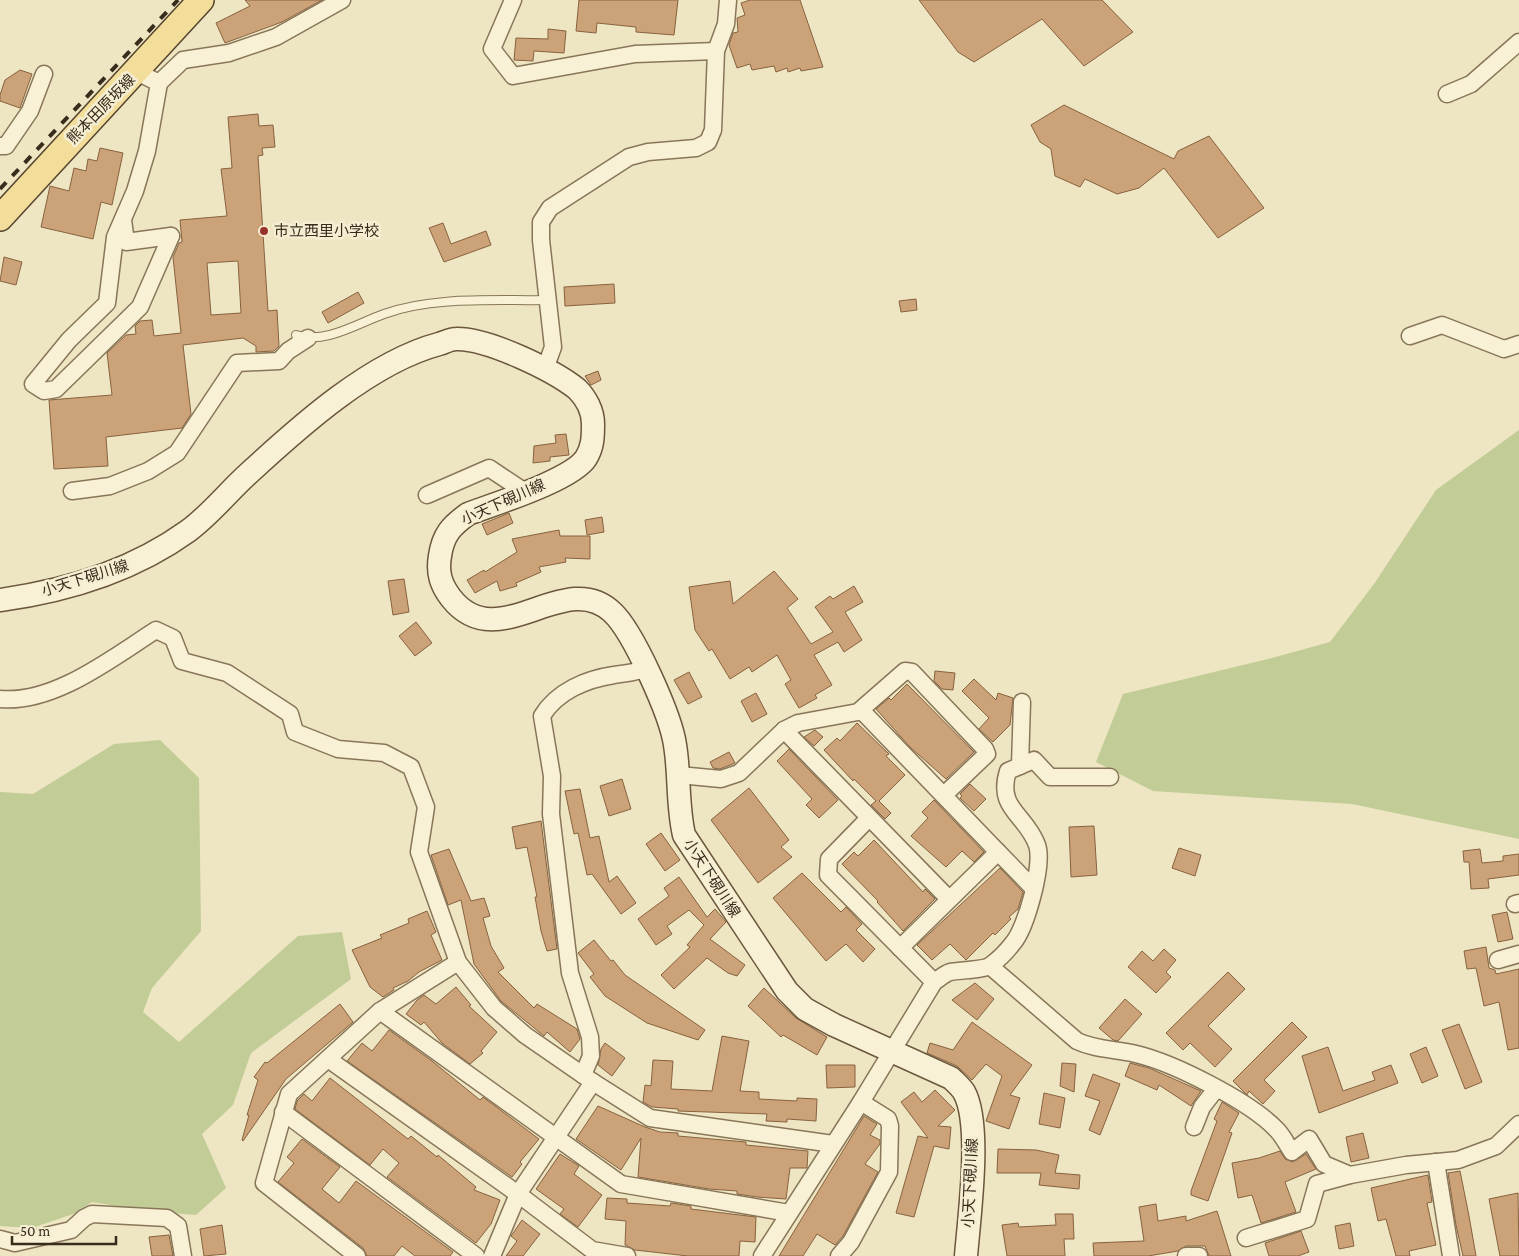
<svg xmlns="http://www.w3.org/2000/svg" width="1519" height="1256" viewBox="0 0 1519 1256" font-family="'Crimson Pro','Noto Sans JP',serif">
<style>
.green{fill:#c1cc96}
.building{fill:#cca278;stroke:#87623f;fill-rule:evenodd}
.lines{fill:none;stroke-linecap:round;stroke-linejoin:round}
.service-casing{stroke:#887659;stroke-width:10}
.minor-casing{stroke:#887659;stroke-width:19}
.secondary-casing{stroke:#6a573c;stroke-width:25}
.primary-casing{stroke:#56442e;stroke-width:28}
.service{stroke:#f9f1d5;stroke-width:8}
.minor{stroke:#f9f1d5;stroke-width:16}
.secondary{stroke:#f9f1d5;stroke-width:22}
.primary{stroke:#f2dd9a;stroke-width:25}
.rail{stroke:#382c1d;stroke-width:4;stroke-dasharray:9 9;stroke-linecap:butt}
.poi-dot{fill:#973129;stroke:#f5eed2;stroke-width:2}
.labels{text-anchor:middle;stroke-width:5;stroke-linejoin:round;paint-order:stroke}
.street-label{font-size:15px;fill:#382c1d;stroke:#f5eed2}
.poi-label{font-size:15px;fill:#382c1d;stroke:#f5eed2;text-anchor:start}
</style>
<rect width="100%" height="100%" fill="#eee5c2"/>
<g class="green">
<polygon points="1519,430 1519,839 1352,804 1153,791 1096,762 1123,694 1268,659 1330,642 1374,584 1436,490"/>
<polygon points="160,740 199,778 201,931 152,988 143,1012 179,1042 298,936 342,932 351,979 251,1053 233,1105 202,1134 226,1188 196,1215 146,1211 92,1202 76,1213 32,1228 0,1226 0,792 33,794 114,744"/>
</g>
<g class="building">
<polygon points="245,0 322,0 282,22 225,43 216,23 250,6"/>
<polygon points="579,0 678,0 674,35 636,32 636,27 597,23 596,33 576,31"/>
<polygon points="750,0 800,0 823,67 801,71 800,68 788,72 787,68 776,72 774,66 752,70 750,64 737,68 729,45 733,33 738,32 737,18 745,15 741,3"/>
<polygon points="919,0 1102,0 1133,32 1084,66 1042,19 974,62 958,52"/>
<polygon points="548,29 566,31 564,53 534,51 533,61 514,60 516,38 548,39"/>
<polygon points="20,70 32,74 20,108 0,101 0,95 5,80"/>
<polygon points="1064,105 1174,159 1178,151 1209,136 1264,208 1218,238 1164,168 1139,188 1117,194 1085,179 1080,187 1055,176 1051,149 1040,142 1031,125"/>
<path d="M258,114L259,126L273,125L275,147L262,148L263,155L258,156L268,311L277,310L279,346L274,351L256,352V346L243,338L183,345L191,414L182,428L106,437L108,466L54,469L49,400L112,395L107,353L126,335L136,334L135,326L140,321L152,320L154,336L181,333L173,257L179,243L182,242L180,220L227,216L221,169L232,168L228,117ZM238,261L241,313L211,315L207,263Z"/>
<polygon points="100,148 123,153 112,205 101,202 93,239 41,227 50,186 69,191 74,168 86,171 88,159 97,161"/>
<polygon points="443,223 451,244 486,231 491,245 444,262 429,228"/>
<polygon points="4,257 22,262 16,285 0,281"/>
<polygon points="614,284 615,303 565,306 564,287"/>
<polygon points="358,292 364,303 328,323 322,312"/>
<polygon points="916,299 917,310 901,312 899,301"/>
<polygon points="598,371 601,380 591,385 585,376"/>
<polygon points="566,434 569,455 550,457 550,461 533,463 534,446 556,443 555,435"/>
<polygon points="509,513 513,523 487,535 482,524"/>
<polygon points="602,517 604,532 587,535 585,520"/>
<polygon points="559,530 560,536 590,536 590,559 565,558 566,562 539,567 541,572 516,583 517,586 500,591 497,581 475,593 467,580 484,570 485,572 517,552 512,539"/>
<polygon points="774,571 798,599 787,608 811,644 833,632 815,607 830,596 833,599 854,586 863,602 845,612 862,640 844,652 838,642 814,655 832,685 815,695 817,698 799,708 785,684 791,680 777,655 752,672 749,667 730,679 712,649 709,651 695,630 689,587 730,581 733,604"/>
<polygon points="404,579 409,612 393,615 388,581"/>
<polygon points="416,622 432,643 415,656 399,636"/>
<polygon points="935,671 955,673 953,690 942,689 934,681"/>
<polygon points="689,672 702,697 688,704 674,680"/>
<polygon points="974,679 996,700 998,693 1013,698 1010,725 993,742 979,729 989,718 962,691"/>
<polygon points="907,684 974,752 946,779 910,747 876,709 889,698 891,700"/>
<polygon points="756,693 767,714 752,722 741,701"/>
<polygon points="857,723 889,754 886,756 905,775 879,801 891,813 885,819 871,805 876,801 854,779 853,781 824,750 837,738 840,741"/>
<polygon points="815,730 823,737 814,746 804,737"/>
<polygon points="789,749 838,800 819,818 806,805 812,799 777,761"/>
<polygon points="729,752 735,763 720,769 713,768 710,762"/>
<polygon points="622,779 631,809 609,816 600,786"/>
<polygon points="970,784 986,799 974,811 960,798 962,796 960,794"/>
<polygon points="749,788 789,840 781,847 792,857 758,883 711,820"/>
<polygon points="580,789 590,838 599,836 609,882 617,876 636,903 621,914 592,874 587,875 578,833 574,834 565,791"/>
<polygon points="934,800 984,852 974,862 962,851 946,867 911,836 928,818 922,812"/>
<polygon points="541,821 557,949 547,951 541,931 535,897 537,897 527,847 516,849 512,827"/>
<polygon points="1094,826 1097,875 1071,877 1069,827"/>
<polygon points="661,833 680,860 665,871 646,844"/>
<polygon points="874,840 923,892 925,889 935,899 903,931 877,902 878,901 842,864 854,852 858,856"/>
<polygon points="1179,848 1201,855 1195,876 1172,868"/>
<polygon points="449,849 471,901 484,898 490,916 483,918 491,946 504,968 498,972 534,1008 537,1004 577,1029 580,1039 570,1052 547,1032 544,1036 501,1001 474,964 461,900 448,905 431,855"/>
<polygon points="1480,849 1482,863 1503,861 1503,856 1519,854 1519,875 1488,879 1489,888 1471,889 1469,862 1464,862 1463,851"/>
<polygon points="1000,868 1023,892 1018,909 1009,917 1011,919 995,935 993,933 966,960 950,944 932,960 917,945"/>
<polygon points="802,873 841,912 846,907 862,924 856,930 875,949 863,962 846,944 826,961 773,898"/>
<polygon points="679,877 707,917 715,909 726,922 710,939 745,965 737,976 728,973 707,958 674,989 661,975 690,947 687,945 704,925 689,910 667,926 672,934 656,945 638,919 669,896 664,888"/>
<polygon points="427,911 436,932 431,935 442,960 419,972 408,981 393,988 394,990 383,997 370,987 352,950 382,938 380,935 409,923 408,919"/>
<polygon points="1507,912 1513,939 1498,942 1492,915"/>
<polygon points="594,940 611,961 613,960 625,975 705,1030 698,1040 647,1023 605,996 590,977 594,974 578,953"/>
<polygon points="1486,947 1489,968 1495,970 1496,974 1519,969 1519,1048 1508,1050 1499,1002 1484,1006 1476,968 1467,969 1464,951"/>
<polygon points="1164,949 1176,960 1166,972 1171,977 1156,993 1128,967 1142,951 1153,961"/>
<polygon points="1228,972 1245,989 1208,1026 1232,1049 1215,1067 1190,1043 1183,1050 1166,1033"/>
<polygon points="975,983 994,999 977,1020 952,1000"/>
<polygon points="456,987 471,1005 469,1006 497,1032 481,1051 483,1053 470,1064 442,1043 424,1022 421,1025 406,1014 417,1000 424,995 436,1004"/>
<polygon points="764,988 796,1018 827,1037 817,1055 783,1035 781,1037 748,1006"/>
<polygon points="1125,999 1142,1014 1118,1041 1113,1040 1099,1028"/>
<polygon points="340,1004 353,1022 286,1079 243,1141 242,1140 249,1115 247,1115 258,1080 254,1077 265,1062 267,1063"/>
<polygon points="972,1022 1032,1065 1010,1095 1020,1098 1009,1129 986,1121 1002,1076 986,1064 972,1080 957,1066 927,1053 930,1043 953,1050"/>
<polygon points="1292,1022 1307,1037 1264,1080 1275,1091 1263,1104 1249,1091 1247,1095 1233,1081"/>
<polygon points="1459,1024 1482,1082 1465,1089 1442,1030"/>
<polygon points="389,1030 432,1061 480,1100 483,1097 539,1139 520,1162 522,1164 512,1177 347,1061 362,1043 372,1051"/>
<polygon points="722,1036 749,1041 740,1091 759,1092 759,1099 797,1101 797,1098 817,1099 816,1121 787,1119 787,1122 766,1121 767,1114 678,1111 678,1109 652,1107 643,1102 645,1085 651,1086 653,1060 673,1061 671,1089 712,1091"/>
<polygon points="605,1043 625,1058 612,1076 598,1065 601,1049"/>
<polygon points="1328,1047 1343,1091 1375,1080 1372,1072 1391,1065 1398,1083 1319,1113 1302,1056"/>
<polygon points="1426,1047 1438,1076 1422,1083 1410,1054"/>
<polygon points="1062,1063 1076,1064 1074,1092 1060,1086"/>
<polygon points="1130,1063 1149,1068 1201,1091 1191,1106 1159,1085 1157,1090 1125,1076"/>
<polygon points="826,1065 855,1065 855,1087 827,1088"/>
<polygon points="1093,1074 1120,1084 1100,1135 1089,1130 1100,1101 1085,1096"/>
<polygon points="330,1078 408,1139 411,1136 437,1157 438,1155 476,1187 474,1190 500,1200 491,1224 476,1243 387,1177 399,1163 383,1149 370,1165 295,1109 297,1101 304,1094 312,1101"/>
<polygon points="935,1090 955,1110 938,1126 951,1127 949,1149 934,1146 914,1217 896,1213 918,1136 928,1138 901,1102 914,1092 922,1102"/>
<polygon points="1044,1093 1065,1098 1060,1128 1039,1124"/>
<polygon points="1222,1102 1239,1113 1229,1132 1232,1133 1208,1201 1191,1195 1191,1191 1217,1121 1214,1119"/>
<polygon points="598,1106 645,1127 660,1132 678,1133 678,1136 746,1142 746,1145 808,1151 807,1168 790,1168 786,1199 757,1197 737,1194 737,1191 709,1189 638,1177 641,1138 621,1170 576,1139"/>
<polygon points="864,1116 877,1124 870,1135 880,1140 880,1144 865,1164 878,1172 843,1236 835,1245 817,1234 803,1256 779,1256"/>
<polygon points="1363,1133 1369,1158 1351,1162 1346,1137"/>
<polygon points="302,1139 340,1167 322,1189 339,1203 356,1181 453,1252 450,1256 415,1256 402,1246 394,1256 367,1256 363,1248 278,1182 294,1163 287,1157"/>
<polygon points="998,1149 1036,1150 1059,1155 1055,1173 1080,1175 1079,1189 1039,1185 1041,1173 997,1173"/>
<polygon points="1280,1151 1285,1159 1293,1162 1306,1154 1316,1169 1285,1182 1296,1212 1261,1223 1252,1195 1238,1198 1232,1163 1259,1158"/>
<polygon points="560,1154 579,1166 574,1174 602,1195 578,1227 560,1214 564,1209 536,1189"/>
<polygon points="1460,1171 1469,1216 1476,1256 1463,1256 1456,1225 1448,1173"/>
<polygon points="1428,1175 1432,1202 1427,1203 1436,1245 1409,1251 1410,1256 1396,1256 1386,1219 1378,1221 1371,1188"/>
<polygon points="1518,1193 1519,1256 1500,1256 1489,1199"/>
<polygon points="607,1198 627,1199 627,1203 670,1206 671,1203 691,1206 691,1209 756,1217 755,1242 740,1241 739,1256 688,1256 635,1250 625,1245 626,1221 605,1219"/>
<polygon points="1156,1204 1158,1221 1186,1216 1186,1221 1217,1211 1231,1256 1209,1256 1205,1246 1186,1246 1178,1251 1148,1256 1094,1256 1093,1243 1144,1241 1139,1207"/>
<polygon points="1055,1214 1073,1214 1074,1239 1064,1239 1065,1256 1007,1256 1002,1225 1018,1223 1019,1227 1056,1225"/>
<polygon points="522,1220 540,1234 523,1256 506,1256 517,1241 511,1236"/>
<polygon points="1350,1223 1354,1246 1339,1249 1335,1226"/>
<polygon points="222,1225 226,1254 204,1256 200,1229"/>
<polygon points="1301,1231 1309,1252 1298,1256 1269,1256 1265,1243"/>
<polygon points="169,1235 173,1256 152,1256 149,1237"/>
</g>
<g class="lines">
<g class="service-casing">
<path id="service" d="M296,335C326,344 356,324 384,314C433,296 496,301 548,300"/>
</g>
<g class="minor-casing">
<g id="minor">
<polyline points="513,0 492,49 513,76 635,54 716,51"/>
<polyline points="137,72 159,83 147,151 135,191 115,237 107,303 69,340 33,384 44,391 56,389 140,307 171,236"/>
<polyline points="159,83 183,60 229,53 276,37 342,0"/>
<polyline points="1447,94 1471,84 1519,42"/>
<polyline points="0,146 6,146 30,111 44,74"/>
<polyline points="123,220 126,242 171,236"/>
<polyline points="1410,336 1442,325 1504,349 1519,344"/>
<polyline points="545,369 553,347 541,240 541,222 550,208 629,157 648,152 696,148 708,142 713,130 716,51 726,24 728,0"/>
<polyline points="72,491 110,486 148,471 177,453 237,363 279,361 288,351 308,338"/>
<polyline points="427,495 489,468 525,492"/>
<path d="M0,699C54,704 112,658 156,630L173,638L182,661L227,673L290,714L295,732L338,749L384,753L411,767L426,807L419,852L458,962L494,1008L525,1035L593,1082L650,1118L833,1144"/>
<polyline points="861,710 998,852"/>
<polyline points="784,730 949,899"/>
<polyline points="1020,766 1022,702"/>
<polyline points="679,775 721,779 739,773 784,730 798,723 858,712 905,671 912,672 985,749 987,754 944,795"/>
<polyline points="869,818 829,859 828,875 934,982"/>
<polyline points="1515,904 1519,903"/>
<polyline points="900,948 998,852 1034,889"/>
<polyline points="1498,960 1519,954"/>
<path d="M990,966L1077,1041C1096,1050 1116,1049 1136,1054C1174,1063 1251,1102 1277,1130C1283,1136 1287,1145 1292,1152L1309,1139L1324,1164L1350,1175L1406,1165L1458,1160L1496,1146L1519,1124"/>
<polyline points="380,1011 621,1184 789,1213"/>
<polyline points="328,1059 518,1194 592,1250 627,1256"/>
<path d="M583,1075L591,1056L590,1037L570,973L551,814L552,776L542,716C557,691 587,679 614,675C624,673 637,673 645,668"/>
<polyline points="283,1112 476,1256"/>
<polyline points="1194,1127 1202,1107 1216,1089"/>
<polyline points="1436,1162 1451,1256"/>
<polyline points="1246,1238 1307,1219 1317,1184 1350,1175"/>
<polyline points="0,1239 15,1243 71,1230 84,1218 92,1214 167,1218 178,1226 183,1256"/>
<polyline points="357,1256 264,1183 289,1094 380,1011 458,962"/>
<polyline points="492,1256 518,1194 593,1082"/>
<path d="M762,1256L861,1102L934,982C939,979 944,974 950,972C960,970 985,970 991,965C999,959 1007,951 1013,943C1026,928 1044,864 1037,845C1026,814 996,809 1008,771L1034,760L1050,777H1110"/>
<polyline points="839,1256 851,1242 889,1172 890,1126 888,1119 861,1102"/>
<polyline points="1186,1256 1199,1256"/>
</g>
</g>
<g class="secondary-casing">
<path id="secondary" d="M0,600C66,591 134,570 188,531C210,515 228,492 249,473C300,426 371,362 439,344C445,342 451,339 456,339C487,338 553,370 577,389C586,398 593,411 593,424C593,436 593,447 586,458C572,480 494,504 468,514C451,526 443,535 440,556C437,573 441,585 451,598C498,658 564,567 612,612C633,631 671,716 675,745C680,775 677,805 684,835L787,991L805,1009L834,1025L951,1078C955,1082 961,1087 964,1092C982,1124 969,1218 966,1256"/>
</g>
<g class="primary-casing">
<polyline id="primary" points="0,218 201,0"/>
</g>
<use href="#service" class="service"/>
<use href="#minor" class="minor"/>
<use href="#secondary" class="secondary"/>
<use href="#primary" class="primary"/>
<polyline class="rail" points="0,189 178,0"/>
</g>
<circle class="poi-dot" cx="264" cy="231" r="5"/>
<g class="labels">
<g class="street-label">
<text transform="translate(101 109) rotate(-46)" y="5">熊本田原坂線</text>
<text transform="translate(503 502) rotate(-24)" y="5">小天下硯川線</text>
<text transform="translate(85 578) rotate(-17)" y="5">小天下硯川線</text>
<text transform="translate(712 878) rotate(57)" y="5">小天下硯川線</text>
<text transform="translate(970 1183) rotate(-87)" y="5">小天下硯川線</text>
</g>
<g class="poi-label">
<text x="274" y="236">市立西里小学校</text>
</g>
</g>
<path d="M12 1236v8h104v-8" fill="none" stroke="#382c1d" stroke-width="2.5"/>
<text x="20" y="1236" font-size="15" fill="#382c1d" stroke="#f5eed2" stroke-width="4" paint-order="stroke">50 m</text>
</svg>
